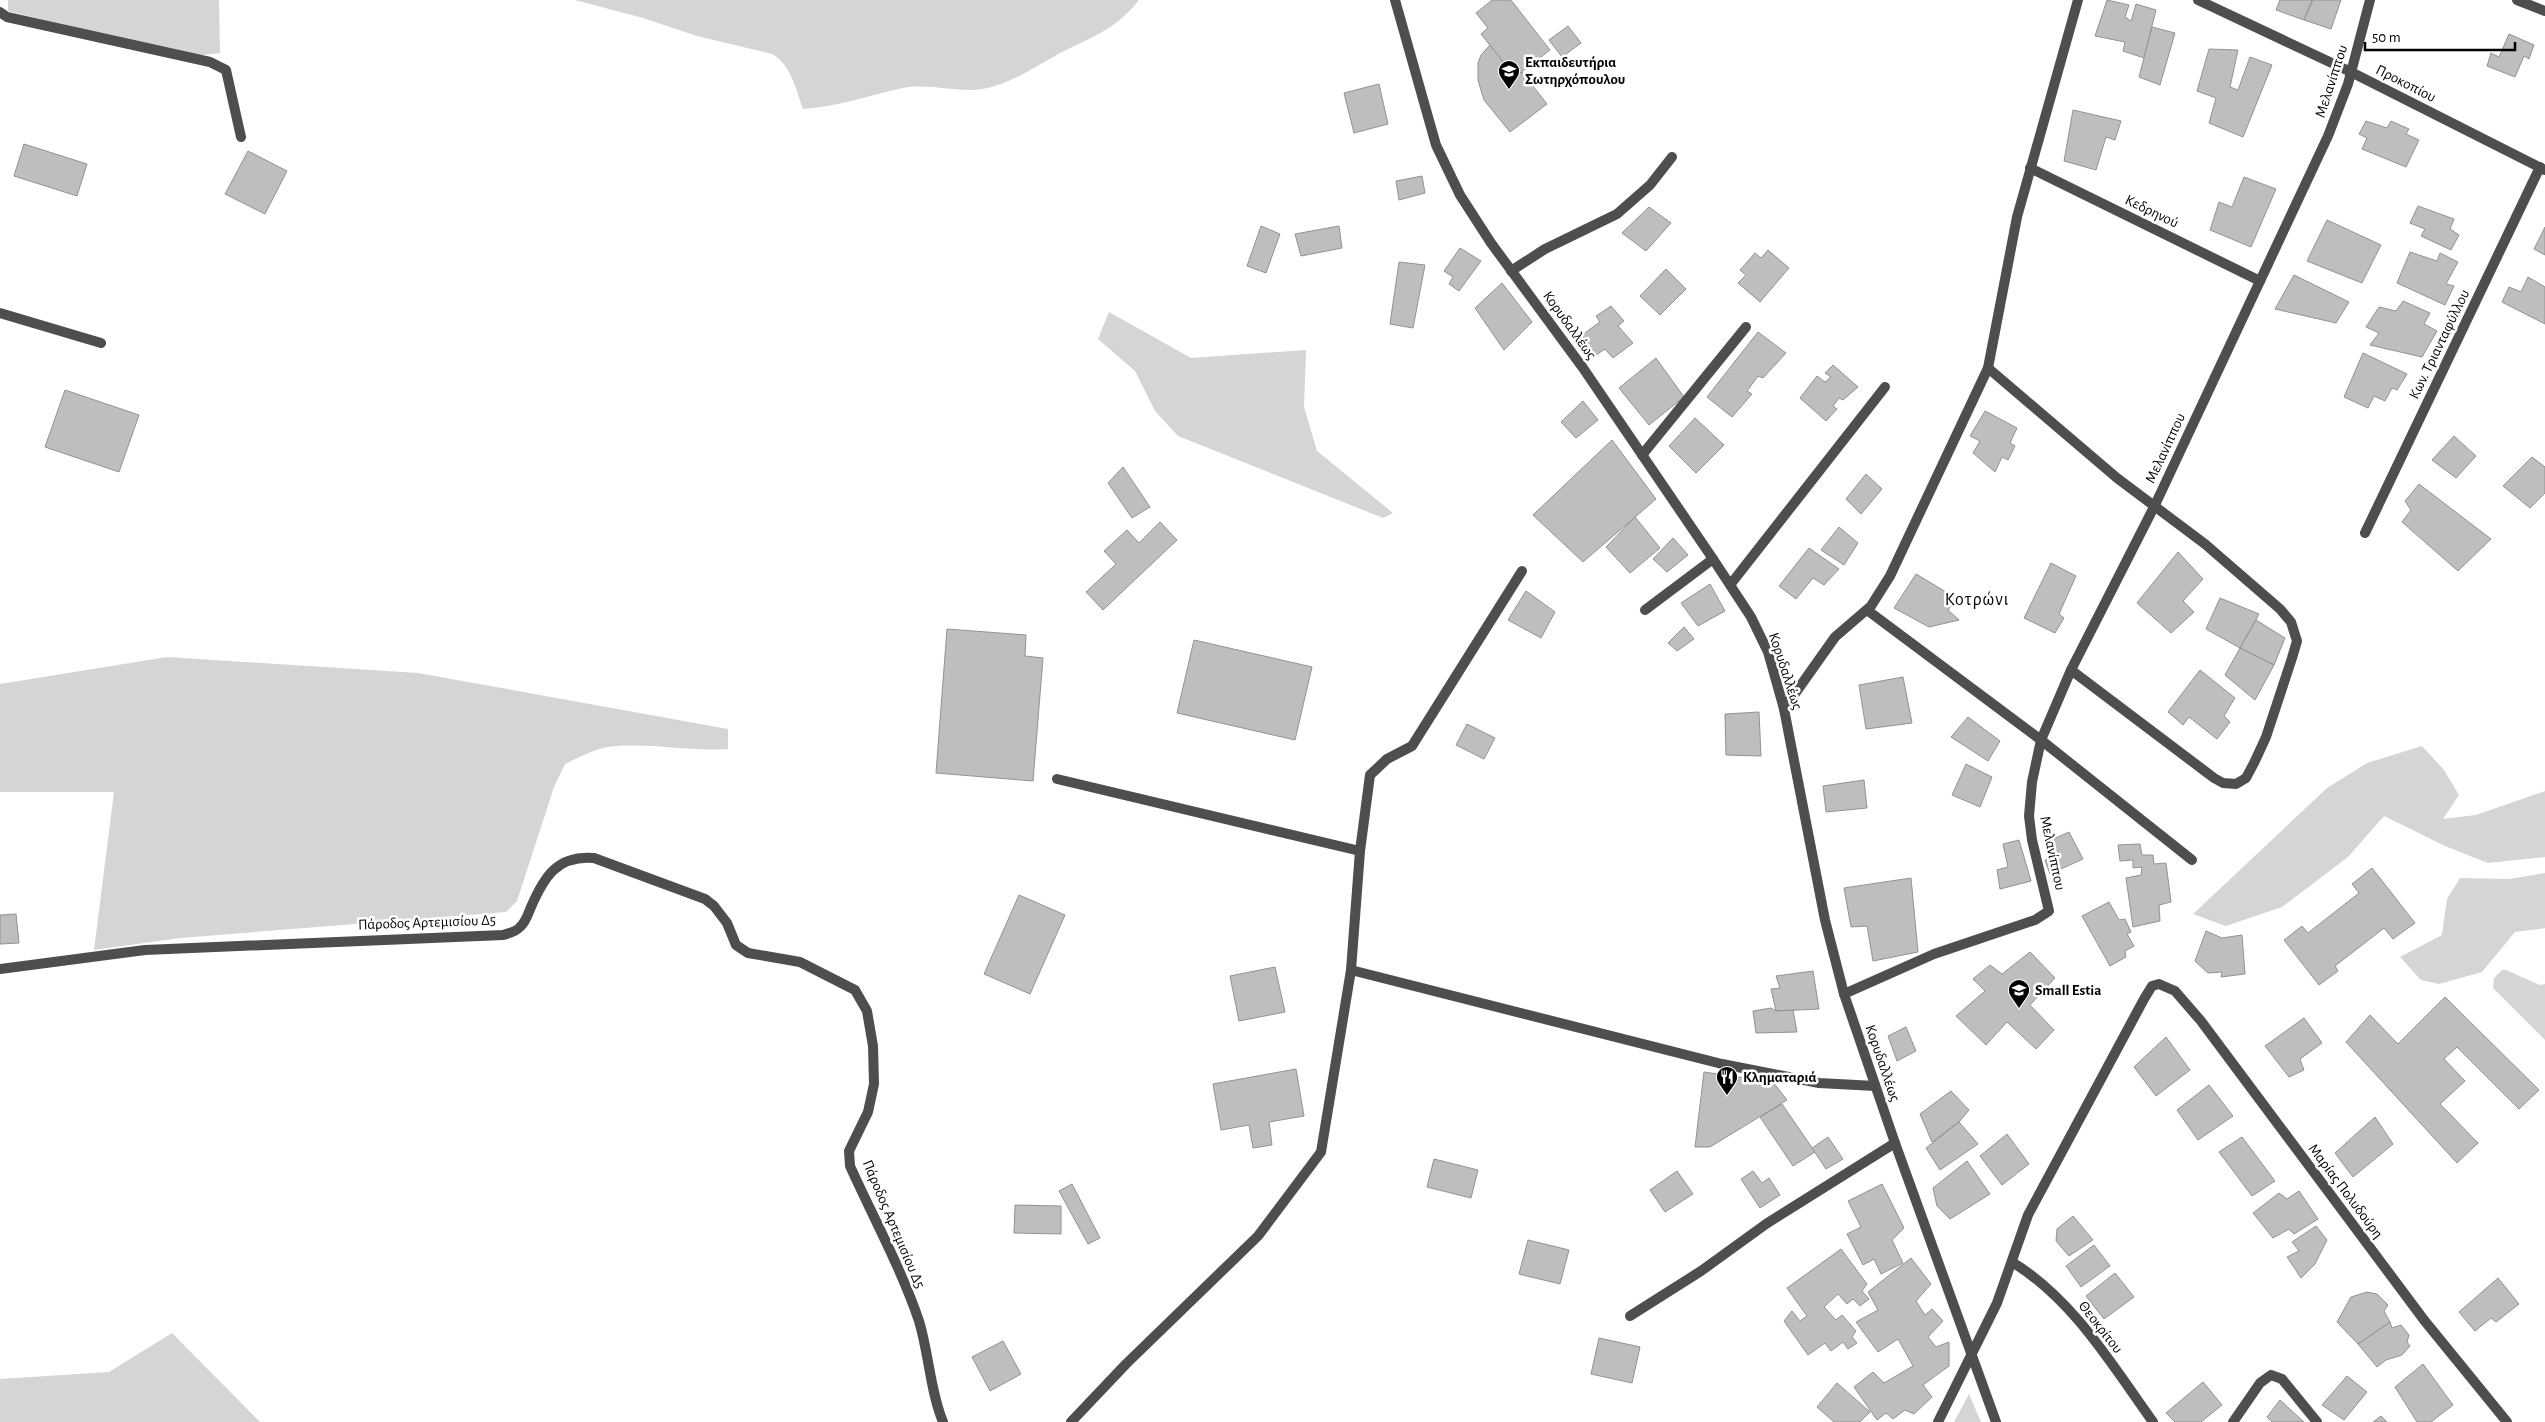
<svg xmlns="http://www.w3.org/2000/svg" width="2545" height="1422" viewBox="0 0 2545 1422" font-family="'Alegreya Sans',sans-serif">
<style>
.green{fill:#d5d5d5}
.building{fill:#bebebe;stroke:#929292}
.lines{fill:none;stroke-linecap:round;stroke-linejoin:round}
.minor{stroke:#4e4e4e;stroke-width:10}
.labels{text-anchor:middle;stroke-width:5;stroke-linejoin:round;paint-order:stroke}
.poi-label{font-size:15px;font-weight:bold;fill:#000;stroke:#fff;text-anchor:start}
.street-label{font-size:15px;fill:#000;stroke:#fff}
.quarter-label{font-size:18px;letter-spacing:1px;fill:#000;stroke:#fff}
</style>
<rect width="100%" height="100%" fill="#fff"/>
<g class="green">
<polygon points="8,0 219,0 220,53 195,56 8,11"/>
<path d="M575,0H1139C1113,33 1089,37 1055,56C1032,69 1009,84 983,89C957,93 929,83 903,88C869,95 838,107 803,109C796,90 791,64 772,54L697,36L643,18Z"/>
<polygon points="1109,312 1191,358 1306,350 1304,407 1317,451 1393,513 1383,518 1178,436 1155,411 1135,371 1098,339"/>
<path d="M167,657L418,673L728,729V749C688,752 648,742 608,747C594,749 578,758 565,764L554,787L517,901L506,912L180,938L94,950L114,792H0V684Z"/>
<polygon points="2422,746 2444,770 2459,795 2443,819 2476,815 2545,791 2545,857 2488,863 2445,846 2384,816 2348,857 2282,907 2226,926 2193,914 2327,788 2367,763"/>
<polygon points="2545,873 2545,928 2515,932 2482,972 2439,984 2421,980 2400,957 2442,935 2447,899 2460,878 2509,879"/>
<polygon points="2502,970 2506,970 2540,985 2545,984 2545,1040 2493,988 2494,978"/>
<polygon points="172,1333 260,1422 0,1422 0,1379 109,1372"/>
<polygon points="1969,1394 1981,1422 1954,1422"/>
</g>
<g class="building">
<polygon points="1492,0 1511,0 1550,50 1515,77 1481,34 1488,28 1476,13"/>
<polygon points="2107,0 2129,5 2125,17 2131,21 2136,4 2156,10 2144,58 2123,51 2125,42 2095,36"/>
<polygon points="2280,0 2312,0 2304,20 2276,10"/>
<polygon points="2313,0 2341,0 2331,29 2304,20"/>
<polygon points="1568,26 1581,43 1562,57 1549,40"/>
<polygon points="2152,27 2175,33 2160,85 2139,77"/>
<polygon points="2509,34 2534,45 2529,59 2524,56 2515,77 2487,66 2491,53 2499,57"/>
<polygon points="1490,45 1515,77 1522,72 1547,104 1510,132 1484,100 1478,80 1478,63 1481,55"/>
<polygon points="2209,49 2238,50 2230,87 2238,90 2250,57 2272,65 2243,137 2209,123 2216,98 2197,91"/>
<polygon points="1379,84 1388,124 1354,133 1344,93"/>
<polygon points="2073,110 2121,121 2115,140 2106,137 2096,170 2064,161"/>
<polygon points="2366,121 2387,128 2391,121 2409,129 2406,134 2419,140 2406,167 2362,149 2367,138 2359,134"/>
<polygon points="24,144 87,164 77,196 14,176"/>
<polygon points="248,151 287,171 265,214 225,194"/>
<polygon points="1422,176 1425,193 1399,200 1396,181"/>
<polygon points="2244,177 2276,189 2251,247 2210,230 2219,202 2232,207"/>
<polygon points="2418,206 2454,219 2450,229 2459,235 2451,250 2421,236 2425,229 2410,223"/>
<polygon points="1649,207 1671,223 1646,251 1622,233"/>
<polygon points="2327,220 2381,245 2362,283 2307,261"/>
<polygon points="1261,226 1280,234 1266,273 1247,266"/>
<polygon points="1339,226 1342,248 1301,256 1295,234"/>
<polygon points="2545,227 2545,255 2534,249"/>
<polygon points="1460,248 1481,261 1459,291 1449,284 1453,277 1444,271"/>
<polygon points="1768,250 1789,268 1760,302 1738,283 1746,275 1740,270 1755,253 1761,258"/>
<polygon points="2410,252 2437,261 2440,253 2458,262 2446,284 2454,286 2445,305 2397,283"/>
<polygon points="1399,262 1425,265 1413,328 1390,324"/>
<polygon points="1666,269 1686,289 1660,315 1640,296"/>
<polygon points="2294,275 2349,302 2336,323 2275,309"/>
<polygon points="2528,277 2545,287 2545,324 2502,302 2509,287 2521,292"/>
<polygon points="1502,283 1532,322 1504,350 1475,308"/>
<polygon points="2403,301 2430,313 2424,324 2437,331 2422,357 2370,345 2379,333 2366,327 2379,307 2396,311"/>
<polygon points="1611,306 1624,321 1618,326 1633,343 1613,358 1605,349 1596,355 1582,335 1600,322 1596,316"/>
<polygon points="1758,332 1786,353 1763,378 1758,376 1747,391 1752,394 1732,417 1707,397"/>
<polygon points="2363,353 2407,374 2397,390 2392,388 2385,401 2374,396 2368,408 2344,397"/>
<polygon points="1656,358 1684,397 1649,425 1619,388"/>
<polygon points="1833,365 1858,387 1843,400 1839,398 1833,406 1837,409 1826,421 1800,398 1817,376 1825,382 1831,377 1825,373"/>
<polygon points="65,390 139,415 119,472 45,447"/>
<polygon points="1583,401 1598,420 1576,438 1561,422"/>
<polygon points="1985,411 2017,428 2010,443 2015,446 2008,460 2002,457 1995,472 1973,453 1980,441 1970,436"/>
<polygon points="1695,418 1724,445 1696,473 1669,446"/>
<polygon points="2454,436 2476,456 2456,478 2432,460"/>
<polygon points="1612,440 1656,499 1583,562 1533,515"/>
<polygon points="2532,457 2545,467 2545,493 2530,508 2503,486"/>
<polygon points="1123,467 1150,507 1132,518 1108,483"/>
<polygon points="1866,474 1882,489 1861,514 1846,499"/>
<polygon points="2419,484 2491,539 2458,571 2402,522 2411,510 2405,501"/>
<polygon points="1635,517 1660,548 1630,573 1606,547"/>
<polygon points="1160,522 1177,540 1103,610 1086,592 1116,564 1104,551 1127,530 1139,543"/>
<polygon points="1839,527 1858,543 1844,565 1821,550"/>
<polygon points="1673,538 1688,555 1667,572 1653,559"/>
<polygon points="1809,548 1839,569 1824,585 1813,578 1796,599 1779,586"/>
<polygon points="2178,552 2203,579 2183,601 2194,612 2171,633 2137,603"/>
<polygon points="2051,563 2076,576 2059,614 2064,618 2055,633 2024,618"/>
<polygon points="1916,574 1956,598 1948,610 1959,620 1929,627 1894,608"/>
<polygon points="1710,584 1725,611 1698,626 1681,603"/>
<polygon points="1526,591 1555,612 1541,638 1508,620"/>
<polygon points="2220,598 2259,614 2240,648 2206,629"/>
<polygon points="2256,620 2285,638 2274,665 2240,648"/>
<polygon points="1684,627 1694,639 1677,651 1668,643"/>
<polygon points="947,629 1026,635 1025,656 1043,658 1033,781 936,773"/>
<polygon points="1194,640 1312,667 1295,740 1177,713"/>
<polygon points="2240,648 2274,665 2255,700 2225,675"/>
<polygon points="2200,670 2235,698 2224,716 2230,722 2217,739 2189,717 2183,725 2168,712"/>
<polygon points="1903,677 1912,723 1866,729 1859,685"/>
<polygon points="1759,712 1761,756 1726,755 1725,714"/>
<polygon points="1968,717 2000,741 1988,761 1951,737"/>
<polygon points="1467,724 1495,738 1484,759 1456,745"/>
<polygon points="1966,764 1992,777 1980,807 1952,795"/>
<polygon points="1864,780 1867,808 1826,812 1823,786"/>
<polygon points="2069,832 2083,859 2050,874 2045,860 2060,856 2051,840"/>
<polygon points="2019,840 2031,881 2000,889 1997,870 2008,867 2003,844"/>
<polygon points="2140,844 2142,855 2153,855 2154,864 2166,863 2171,902 2159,905 2160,921 2133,927 2126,878 2141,875 2142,867 2133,868 2133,860 2120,861 2118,845"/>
<polygon points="2372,868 2415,923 2393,939 2384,928 2335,966 2338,971 2319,985 2284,940 2302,926 2308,933 2359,893 2352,884"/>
<polygon points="1911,878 1918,952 1873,961 1867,926 1851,927 1844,888"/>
<polygon points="1019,895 1065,915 1030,994 984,974"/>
<polygon points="2109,902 2119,920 2125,919 2131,932 2127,934 2134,946 2125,951 2126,957 2110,966 2082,916"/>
<polygon points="16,914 19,943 0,944 0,915"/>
<polygon points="2206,931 2222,938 2242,935 2245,974 2221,977 2222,972 2208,973 2195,961"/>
<polygon points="2030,952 2055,978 2030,1005 2054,1030 2036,1049 2007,1022 1986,1045 1956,1016 1985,991 1973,979 1990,965 2002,974"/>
<polygon points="1275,967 1285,1012 1239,1021 1230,976"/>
<polygon points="1813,971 1819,1009 1776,1011 1771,989 1780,988 1776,976"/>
<polygon points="2445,997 2539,1090 2519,1109 2457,1047 2444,1059 2465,1081 2440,1104 2478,1143 2457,1163 2346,1042 2370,1015 2398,1044"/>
<polygon points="1771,1008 1776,1011 1793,1010 1797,1032 1756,1033 1753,1011"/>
<polygon points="2304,1018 2322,1043 2300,1059 2304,1070 2289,1077 2265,1046"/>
<polygon points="1906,1027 1916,1051 1897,1061 1888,1036"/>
<polygon points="2166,1037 2190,1070 2156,1096 2134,1067"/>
<polygon points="1296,1069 1304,1116 1269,1122 1272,1145 1253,1148 1249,1125 1221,1130 1213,1084"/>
<polygon points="1704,1072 1773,1082 1787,1100 1710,1147 1695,1147"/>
<polygon points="2209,1085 2233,1116 2198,1140 2177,1110"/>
<polygon points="1951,1091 1969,1110 1959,1122 1932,1142 1920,1114"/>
<polygon points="1782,1104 1815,1152 1793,1166 1760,1117"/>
<polygon points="2375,1117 2393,1144 2353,1177 2335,1153"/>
<polygon points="1959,1122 1978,1144 1940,1170 1926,1148"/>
<polygon points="2007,1134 2029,1164 2002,1185 1980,1156"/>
<polygon points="1828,1137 1843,1159 1826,1169 1812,1148"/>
<polygon points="2242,1137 2275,1181 2252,1196 2219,1152"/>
<polygon points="1434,1159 1478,1170 1471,1198 1427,1187"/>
<polygon points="1967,1161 1990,1194 1950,1219 1937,1206 1933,1188"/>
<polygon points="1677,1171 1693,1194 1665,1212 1650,1190"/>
<polygon points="1753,1171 1762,1183 1769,1178 1780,1195 1760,1208 1741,1179"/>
<polygon points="1072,1184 1100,1238 1088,1244 1059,1191"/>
<polygon points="1882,1184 1904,1228 1892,1240 1903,1263 1881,1274 1874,1259 1863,1265 1847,1234 1861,1227 1848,1201"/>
<polygon points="2299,1191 2318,1219 2294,1234 2289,1229 2273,1238 2253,1213 2279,1193 2287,1199"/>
<polygon points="1015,1205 1061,1206 1061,1234 1014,1233"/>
<polygon points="2073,1216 2093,1240 2069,1256 2056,1241 2057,1229"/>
<polygon points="2316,1226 2327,1240 2315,1264 2301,1278 2287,1257 2299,1251 2292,1242"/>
<polygon points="1528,1240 1569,1250 1560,1284 1519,1274"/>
<polygon points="2094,1245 2110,1266 2081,1287 2066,1266"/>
<polygon points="1841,1249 1867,1284 1862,1291 1869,1299 1860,1306 1853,1299 1847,1304 1838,1294 1824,1307 1836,1320 1842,1315 1856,1331 1852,1337 1857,1343 1848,1349 1843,1342 1831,1351 1825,1343 1808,1355 1784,1321 1792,1311 1800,1321 1807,1316 1787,1288"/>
<polygon points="1911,1258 1931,1284 1916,1301 1925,1315 1932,1309 1943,1321 1928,1337 1936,1347 1949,1342 1949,1366 1923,1385 1932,1397 1914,1414 1905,1410 1893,1419 1886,1413 1877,1420 1854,1387 1873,1372 1884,1383 1913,1366 1898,1339 1878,1352 1856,1322 1878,1310 1868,1292"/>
<polygon points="2115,1273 2134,1297 2104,1319 2086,1296"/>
<polygon points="2498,1278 2519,1304 2496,1322 2491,1318 2475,1331 2459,1312"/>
<polygon points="2367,1292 2377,1294 2388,1305 2384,1311 2390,1322 2358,1344 2337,1322 2351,1297"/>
<polygon points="2390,1322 2392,1328 2401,1325 2409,1335 2407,1342 2410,1346 2402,1355 2386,1360 2377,1367 2358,1344"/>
<polygon points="1599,1338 1640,1347 1632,1383 1591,1374"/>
<polygon points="1003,1341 1021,1374 990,1391 972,1357"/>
<polygon points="2423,1364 2453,1405 2431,1422 2417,1422 2395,1387"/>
<polygon points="2347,1376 2367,1392 2344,1420 2322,1405"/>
<polygon points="2203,1382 2222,1405 2201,1422 2175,1422 2166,1413"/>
<polygon points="1837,1383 1870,1412 1860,1422 1834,1422 1817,1407"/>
<polygon points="2280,1400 2304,1422 2272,1422 2267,1417"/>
<polygon points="2381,1416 2387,1422 2373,1422"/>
</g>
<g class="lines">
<g class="minor">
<polyline points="1395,0 1436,145 1460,195 1491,243 1583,368 1713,559 1751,617 1768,652 1784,709 1825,920 1844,994 1895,1143 1996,1422"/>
<polyline points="2198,0 2351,72 2545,170"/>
<polyline points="2517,0 2545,11"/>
<polyline points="0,12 7,17 210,62 226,70 241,137"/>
<polyline points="2030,168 2260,281"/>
<polyline points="1511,271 1545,249 1617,214 1650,185 1672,157"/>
<polyline points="0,313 101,343"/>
<polyline points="1988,368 2117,478 2205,544 2280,609 2291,622 2297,641 2292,658 2266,737 2254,763 2246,778 2236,784 2223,783 2214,778 2071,670"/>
<polyline points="1642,455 1746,327"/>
<polyline points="2365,533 2540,167"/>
<polyline points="1730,585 1885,387"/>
<polyline points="1645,610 1713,559"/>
<polyline points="1867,610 2041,740 2192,860"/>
<polyline points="1784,709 1835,637 1871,606 1890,576 1988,368 2017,217 2078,0"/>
<polyline points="1057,779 1360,851"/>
<path d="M0,969L145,950L503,935C509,933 516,932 520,927C526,922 528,914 531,907C544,877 557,855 594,858L705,899L714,906L727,923L736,945L748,953L800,962L855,990L867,1011L873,1046L874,1084L868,1112L849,1151L850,1166C873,1217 901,1268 919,1321C929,1354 930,1390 943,1422"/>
<polyline points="1351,970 1722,1064 1819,1083 1875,1086"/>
<polyline points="1844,994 1934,954 2035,920 2049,911 2032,840 2029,816 2032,782 2041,740 2071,670 2155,505 2328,136 2348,84 2370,0"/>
<path d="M2012,1262C2073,1299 2112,1365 2153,1422"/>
<polyline points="1630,1316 1701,1271 1766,1224 1895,1143"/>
<polyline points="1071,1422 1126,1364 1258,1236 1321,1152 1351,970 1360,851 1370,775 1387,759 1412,746 1522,571"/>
<polyline points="1938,1422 1997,1303 2028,1215 2144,999 2152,986 2159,984 2175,991 2201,1021 2424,1320 2507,1422"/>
<polyline points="2233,1422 2260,1383 2271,1375 2282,1379 2317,1422"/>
</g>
</g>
<defs>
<g id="school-pin" transform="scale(1.125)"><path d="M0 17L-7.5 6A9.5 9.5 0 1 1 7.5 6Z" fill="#000" stroke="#fff"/><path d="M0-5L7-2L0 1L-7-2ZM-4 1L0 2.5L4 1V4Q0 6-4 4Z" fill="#fff"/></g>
<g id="restaurant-pin" transform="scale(1.125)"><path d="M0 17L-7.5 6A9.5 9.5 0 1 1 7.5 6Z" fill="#000" stroke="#fff"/><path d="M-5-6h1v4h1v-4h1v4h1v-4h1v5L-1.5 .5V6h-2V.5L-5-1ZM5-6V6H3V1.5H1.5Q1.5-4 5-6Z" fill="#fff"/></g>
</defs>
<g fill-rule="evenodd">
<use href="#school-pin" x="1509" y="71"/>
<use href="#school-pin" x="2019" y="990"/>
<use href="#restaurant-pin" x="1727" y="1077"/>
</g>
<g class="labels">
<g class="poi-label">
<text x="1525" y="67">Εκπαιδευτήρια<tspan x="1525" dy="17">Σωτηρχόπουλου</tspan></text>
<text x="2035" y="995">Small Estia</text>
<text x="1743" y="1082">Κληματαριά</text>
</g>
<g class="street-label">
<text transform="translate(2331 81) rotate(-72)" y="5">Μελανίππου</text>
<text transform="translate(2406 83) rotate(27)" y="5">Προκοπίου</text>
<text transform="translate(2152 211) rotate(26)" y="5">Κεδρηνού</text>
<text transform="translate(1570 325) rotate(54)" y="5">Κορυδαλλέως</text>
<text transform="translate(2439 344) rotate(-64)" y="5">Κων. Τριανταφύλλου</text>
<text transform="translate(2165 448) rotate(-65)" y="5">Μελανίππου</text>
<text transform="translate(1786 671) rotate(72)" y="5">Κορυδαλλέως</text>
<text transform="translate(2053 853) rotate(78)" y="5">Μελανίππου</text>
<text transform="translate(427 922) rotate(-2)" y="5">Πάροδος Αρτεμισίου Δ5</text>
<text transform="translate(1883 1063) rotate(71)" y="5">Κορυδαλλέως</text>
<text transform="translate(2346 1191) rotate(53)" y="5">Μαρίας Πολυδούρη</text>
<text transform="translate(894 1224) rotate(67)" y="5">Πάροδος Αρτεμισίου Δ5</text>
<text transform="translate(2101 1327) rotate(52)" y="5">Θεοκρίτου</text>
</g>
<g class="quarter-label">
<text x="1977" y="605">Κοτρώνι</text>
</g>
</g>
<path d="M2365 42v8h150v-8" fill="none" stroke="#000000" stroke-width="2.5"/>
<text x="2372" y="42" font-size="15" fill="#000000" stroke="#ffffff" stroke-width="4" paint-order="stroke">50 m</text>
</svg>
